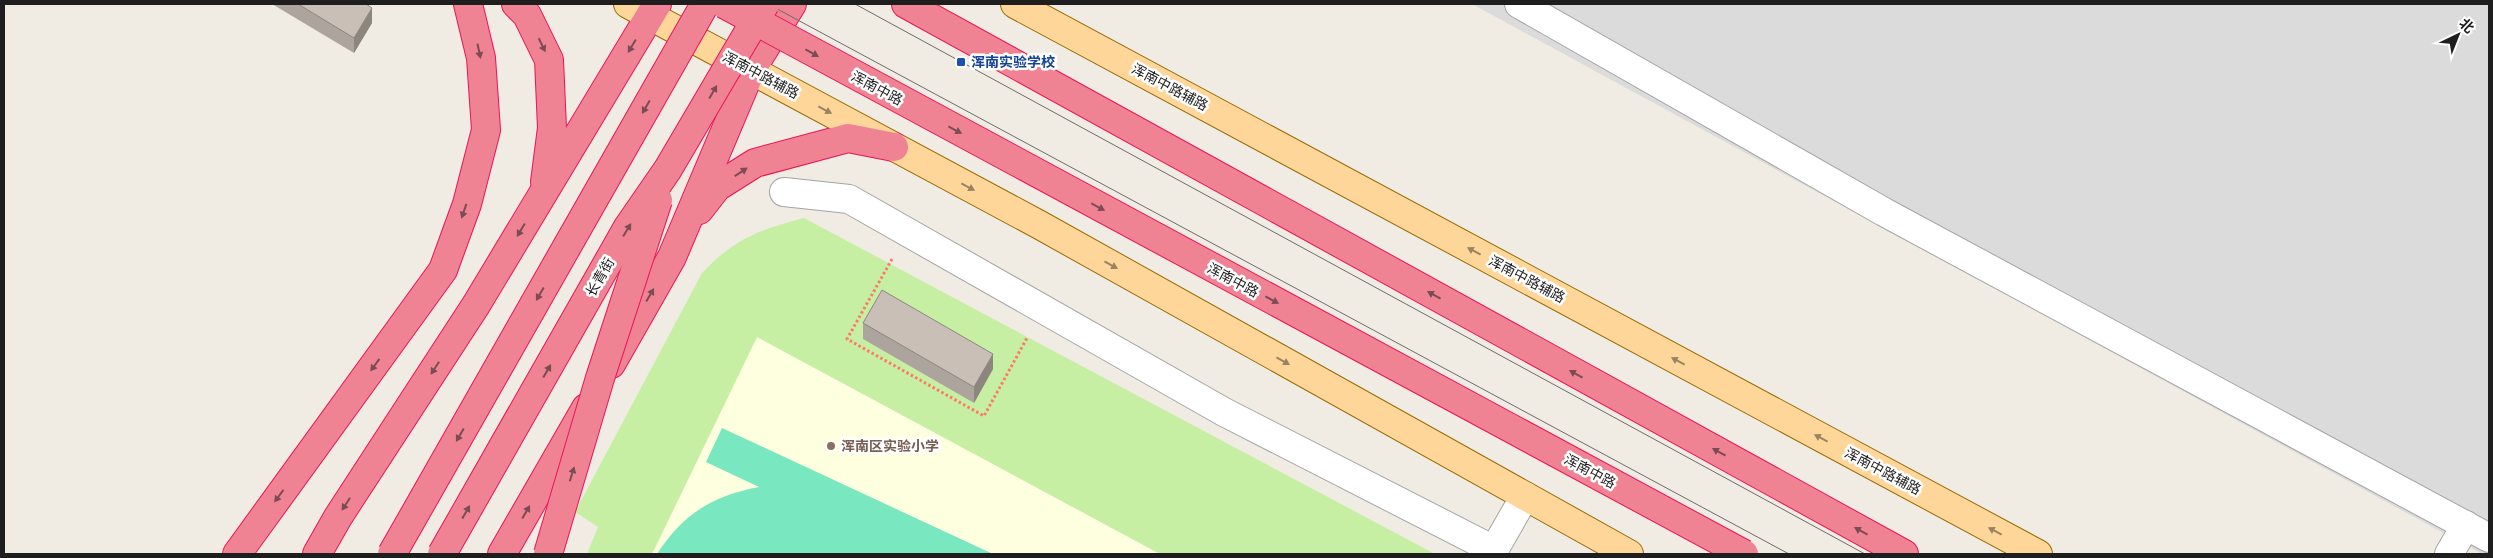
<svg xmlns="http://www.w3.org/2000/svg" width="2493" height="558" viewBox="0 0 2493 558" font-family="Manrope,'Noto Sans SC',sans-serif">
<style>
.residential{fill:#dcdbdb}
.education{fill:#feffde}
.grass{fill:#c7efa4}
.pitch{fill:#79e7c0}
.lines{fill:none;stroke-linecap:round;stroke-linejoin:round}
.minor-casing{stroke:#a5a5a5;stroke-width:30}
.major-casing{stroke:#996a00;stroke-width:30}
.highway-casing{stroke:#ec1357;stroke-width:30}
.path{stroke:#ff7a66;stroke-width:3;stroke-dasharray:2.5 2.5;stroke-linecap:butt}
.minor{stroke:#fff;stroke-width:28}
.major{stroke:#ffd69a;stroke-width:28}
.highway{stroke:#ef8394;stroke-width:28}
.tram{stroke:#6c6c6c;stroke-width:1}
.highway-bridge-casing{stroke:#ec1357;stroke-width:30;stroke-linecap:butt}
.highway-bridge{stroke:#ef8394;stroke-width:28}
.wall{fill:#ada49d}
.shaded-wall{fill:#8d867f}
.building{fill:#c9bfb6;stroke:#8d867f}
.oneway{fill:#7c4b53}
.oneway2{fill:#9a8362}
.transit-dot{fill:#1a4fb4;stroke:#fff;stroke-width:2}
.education-dot{fill:#8d6e63;stroke:#fff;stroke-width:2}
.labels{text-anchor:middle;stroke-width:5;stroke-linejoin:round;paint-order:stroke}
.transit-label{font-size:14px;font-weight:bold;fill:#164399;stroke:#fff;text-anchor:start}
.street-label{font-size:14px;fill:#1e1e1e;stroke:#fff}
.education-label{font-size:14px;font-weight:bold;fill:#785e54;stroke:#fff;text-anchor:start}
</style>
<rect width="100%" height="100%" fill="#f0ece3"/>
<polygon class="residential" points="1472,4 2489,4 2489,554 2482,554"/>
<polygon class="education" points="757,337 1160,554 652,554"/>
<path class="grass" d="M804,218L1435,554H1160L757,337L652,554H587L598,527L575,512L702,273C735,238 759,230 804,218Z"/>
<path class="pitch" d="M722,428L993,554H657C683,514 712,496 759,487L706,462Z"/>
<g class="lines">
<g class="minor-casing">
<g id="minor">
<polyline points="1519,4 1884,212 2489,538"/>
<polyline points="784,192 849,199 1224,412 1494,550 1525,496"/>
<polyline points="2449,554 2466,525"/>
</g>
</g>
<g class="major-casing">
<g id="major">
<polyline points="628,4 1038,224 1629,554"/>
<polyline points="1015,4 2038,554"/>
</g>
</g>
<g class="highway-casing">
<g id="highway">
<polyline points="516,4 527,15 549,60 552,128 545,182"/>
<polyline points="906,4 1904,554"/>
<polyline points="699,210 717,187 755,163 848,138 894,147"/>
<polyline points="611,364 672,257 751,70 792,4"/>
<polyline points="237,554 443,270 467,204 486,130 481,58 468,4"/>
<polyline points="317,554 338,517 476,305 657,4"/>
<polyline points="502,554 586,408"/>
</g>
</g>
<polyline class="path" points="892,259 847,339 984,416 1027,338"/>
<use href="#minor" class="minor"/>
<use href="#major" class="major"/>
<use href="#highway" class="highway"/>
<g class="tram">
<polyline points="768,4 1789,554"/>
<polyline points="855,4 1865,554"/>
</g>
<g class="highway-bridge-casing">
<g id="highway-bridge">
<polyline points="724,4 1744,554"/>
<polyline points="392,554 705,4"/>
<polyline points="442,554 628,227 668,169 765,4"/>
<polyline points="548,554 600,378 658,200"/>
</g>
</g>
<use href="#highway-bridge" class="highway-bridge"/>
</g>
<g class="wall">
<polygon points="272,4 366,4 372,23 354,53"/>
<polygon points="863,323 993,369 974,403 863,339"/>
</g>
<g class="shaded-wall">
<polygon points="372,8 372,23 354,53 354,38"/>
<polygon points="993,354 993,369 974,403 974,387"/>
</g>
<g class="building">
<polygon points="298,4 366,4 372,8 354,38"/>
<polygon points="882,290 993,354 974,387 863,323"/>
</g>
<defs><path id="oneway-solid" d="M-6-.8H1V-3.2L6.5 0L1 3.2V.8H-6Z" transform="scale(1.25)"/></defs>
<g class="oneway">
<use href="#oneway-solid" transform="translate(542 45) rotate(64)"/>
<use href="#oneway-solid" transform="translate(632 46) rotate(121)"/>
<use href="#oneway-solid" transform="translate(479 51) rotate(78)"/>
<use href="#oneway-solid" transform="translate(812 53) rotate(29)"/>
<use href="#oneway-solid" transform="translate(713 92) rotate(-60)"/>
<use href="#oneway-solid" transform="translate(646 107) rotate(120)"/>
<use href="#oneway-solid" transform="translate(955 130) rotate(28)"/>
<use href="#oneway-solid" transform="translate(741 172) rotate(-33)"/>
<use href="#oneway-solid" transform="translate(1098 207) rotate(28)"/>
<use href="#oneway-solid" transform="translate(464 211) rotate(109)"/>
<use href="#oneway-solid" transform="translate(521 230) rotate(121)"/>
<use href="#oneway-solid" transform="translate(627 230) rotate(-59)"/>
<use href="#oneway-solid" transform="translate(540 294) rotate(120)"/>
<use href="#oneway-solid" transform="translate(650 295) rotate(-60)"/>
<use href="#oneway-solid" transform="translate(1434 295) rotate(-151)"/>
<use href="#oneway-solid" transform="translate(1272 300) rotate(28)"/>
<use href="#oneway-solid" transform="translate(375 365) rotate(126)"/>
<use href="#oneway-solid" transform="translate(435 368) rotate(123)"/>
<use href="#oneway-solid" transform="translate(547 371) rotate(-60)"/>
<use href="#oneway-solid" transform="translate(1576 374) rotate(-151)"/>
<use href="#oneway-solid" transform="translate(460 435) rotate(120)"/>
<use href="#oneway-solid" transform="translate(1719 452) rotate(-151)"/>
<use href="#oneway-solid" transform="translate(572 474) rotate(-73)"/>
<use href="#oneway-solid" transform="translate(279 496) rotate(126)"/>
<use href="#oneway-solid" transform="translate(346 504) rotate(123)"/>
<use href="#oneway-solid" transform="translate(466 512) rotate(-60)"/>
<use href="#oneway-solid" transform="translate(526 512) rotate(-60)"/>
<use href="#oneway-solid" transform="translate(1861 531) rotate(-151)"/>
</g>
<g class="oneway2">
<use href="#oneway-solid" transform="translate(825 110) rotate(28)"/>
<use href="#oneway-solid" transform="translate(968 187) rotate(28)"/>
<use href="#oneway-solid" transform="translate(1474 251) rotate(-152)"/>
<use href="#oneway-solid" transform="translate(1111 265) rotate(29)"/>
<use href="#oneway-solid" transform="translate(1283 361) rotate(29)"/>
<use href="#oneway-solid" transform="translate(1678 361) rotate(-152)"/>
<use href="#oneway-solid" transform="translate(1821 438) rotate(-152)"/>
<use href="#oneway-solid" transform="translate(1995 531) rotate(-152)"/>
</g>
<rect class="transit-dot" x="956" y="57" width="10" height="10" rx="2.5"/>
<circle class="education-dot" cx="831" cy="446" r="5"/>
<g class="labels">
<g class="transit-label">
<text x="971" y="67">浑南实验学校</text>
</g>
<g class="street-label">
<text transform="translate(761 75) rotate(28)" y="5">浑南中路辅路</text>
<text transform="translate(1170 87) rotate(28)" y="5">浑南中路辅路</text>
<text transform="translate(877 88) rotate(28)" y="5">浑南中路</text>
<text transform="translate(600 277) rotate(-60)" y="5">长青街</text>
<text transform="translate(1527 279) rotate(28)" y="5">浑南中路辅路</text>
<text transform="translate(1233 280) rotate(28)" y="5">浑南中路</text>
<text transform="translate(1590 471) rotate(28)" y="5">浑南中路</text>
<text transform="translate(1883 471) rotate(28)" y="5">浑南中路辅路</text>
</g>
<g class="education-label">
<text x="841" y="451">浑南区实验小学</text>
</g>
</g>
<rect width="2493" height="558" fill="none" stroke="#1e1e1e" stroke-width="10"/>
<g transform="translate(2458 35) rotate(43)" stroke="#ffffff" stroke-width="4" paint-order="stroke">
<path d="M0-4L9 19L0 12L-9 19Z" fill="#1e1e1e"/>
<text y="-8" font-size="14" font-weight="bold" text-anchor="middle" fill="#1e1e1e">北</text>
</g>
</svg>
